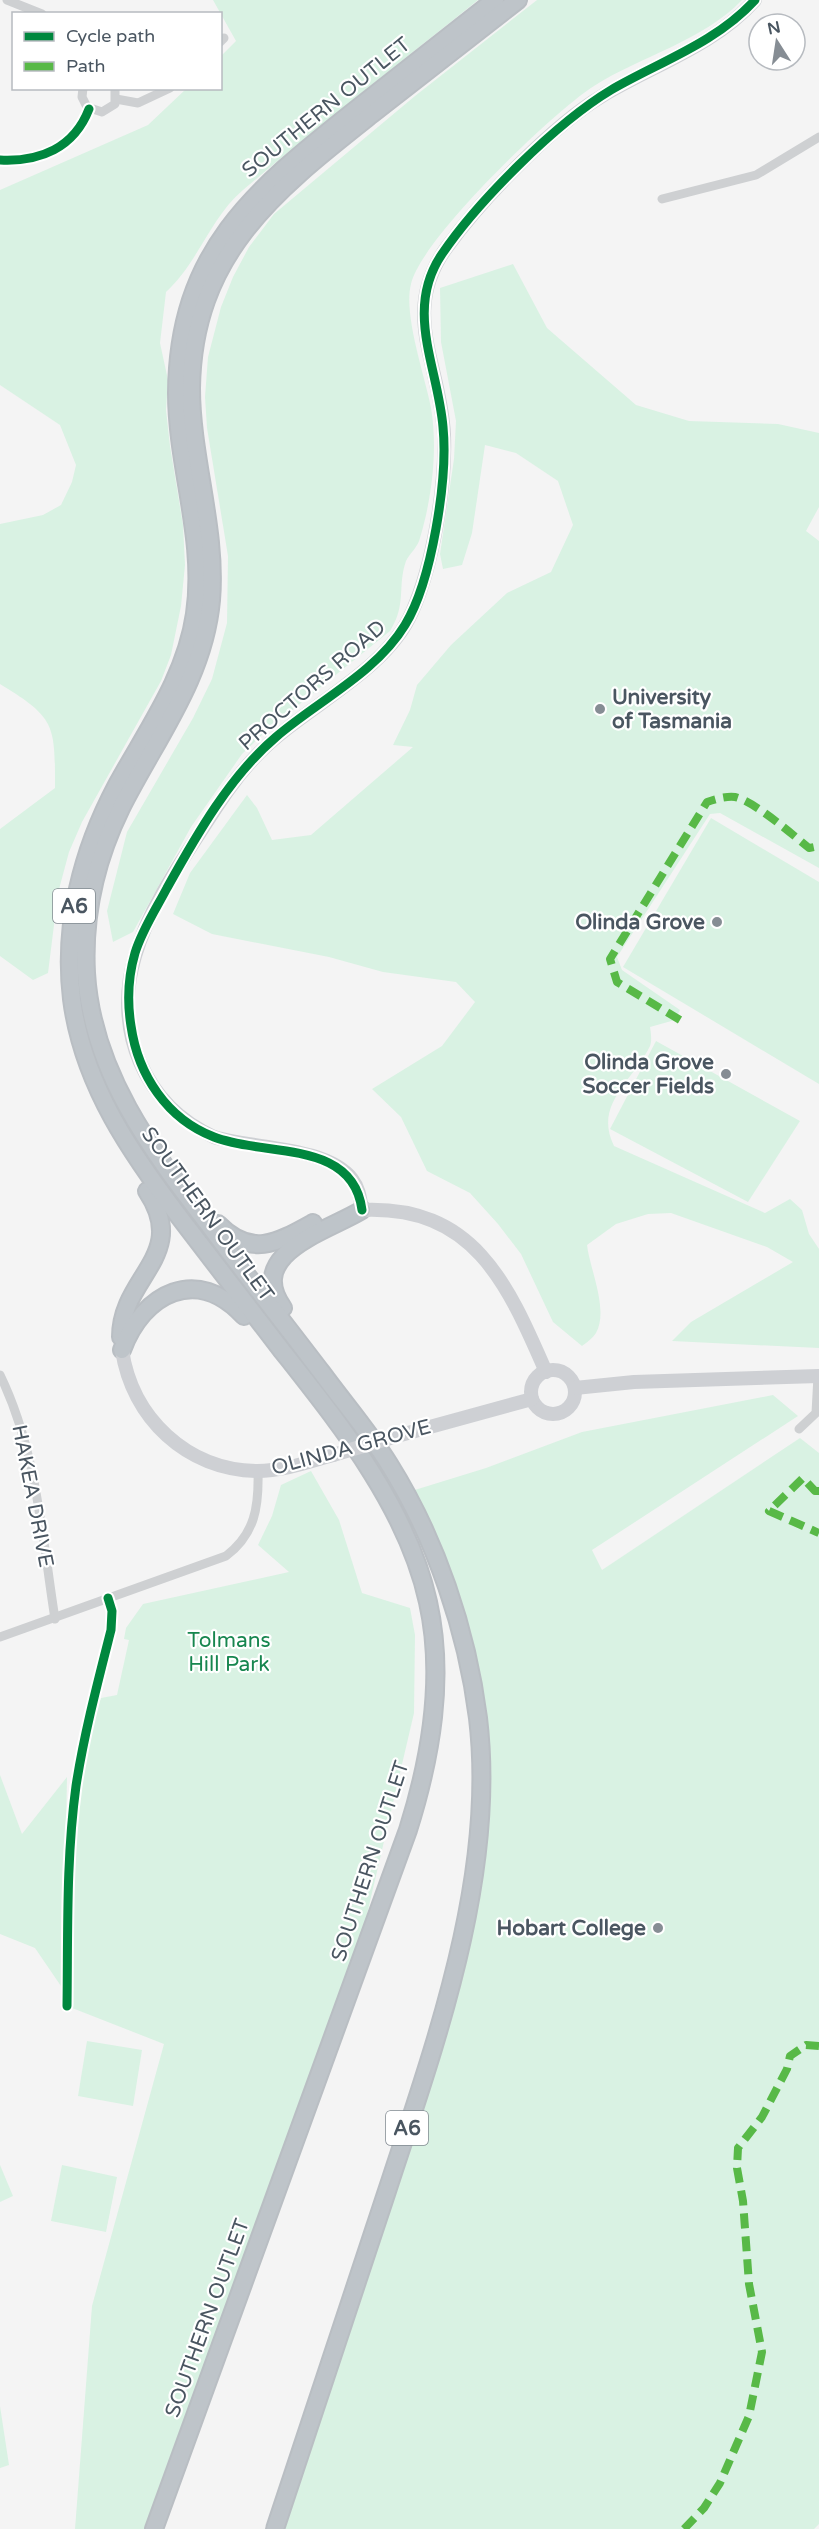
<svg xmlns="http://www.w3.org/2000/svg" width="819" height="2529" viewBox="0 0 819 2529" font-family="'Varela Round',sans-serif">
<style>
.green{fill:#d9f2e3}
.lines{fill:none;stroke-linecap:round;stroke-linejoin:round}
.highway-casing{stroke:#b9bec3;stroke-width:20}
.street{stroke:#ced0d2;stroke-width:9}
.secondary{stroke:#ced0d4;stroke-width:14}
.highway{stroke:#bec4c9;stroke-width:16}
.secondary-bridge{stroke:#ced0d4;stroke-width:14}
.quiet{stroke:#58b947;stroke-width:8;stroke-dasharray:15 8;stroke-linecap:butt}
.cycleway-casing{stroke:#fff;stroke-width:13}
.cycleway{stroke:#00873e;stroke-width:9}
.poi-dot{fill:#868d94;stroke:#fff;stroke-width:2}
.labels{text-anchor:middle;stroke-width:4.5;stroke-linejoin:round;paint-order:stroke}
.shield{fill:#fff;stroke:#808990;stroke-width:1.5}
.shield-label{font-size:20px;font-weight:bold;fill:#4a5661}
.street-label{font-size:21px;fill:#4a5661;stroke:#fff}
.poi-label{font-size:21px;font-weight:bold;fill:#4a5661;stroke:#fff;text-anchor:end}
.park-label{font-size:21px;fill:#17864f;stroke:#fff}
</style>
<rect width="100%" height="100%" fill="#f4f4f4"/>
<g class="green">
<path d="M213,0H478C400,63 319,125 243,190C210,218 198,263 166,292L160,343L168,380L166,410L170,446L183,525L185,565L181,606L171,655L161,681L82,822L69,852L58,893L48,973L33,980L0,956V829L55,788C55,725 56,718 0,684V524L43,515L61,505L72,482L76,465L60,425L0,385V190L148,125L186,89L220,88L221,56L236,41Z"/>
<path d="M537,0H742C703,41 641,56 594,86C553,112 421,239 411,284C403,315 425,376 431,408C438,449 432,498 420,538C418,547 410,553 406,561C397,587 407,604 390,631L264,733L242,754L191,827L133,932L113,942L107,911L127,832L193,718L212,679L227,623L228,556L207,428L205,397L208,357L221,307L233,277L249,247L274,214L415,96Z"/>
<path d="M513,264L547,328L636,405L689,421L778,424L819,433V507L806,531L819,541V868L720,813L710,814L617,957L622,970L680,1010L675,1020L650,1027C651,1033 652,1041 650,1046C634,1080 593,1104 614,1146L765,1213L790,1199L802,1210L809,1234L819,1249V1348L672,1341L691,1322L793,1262L767,1247L671,1213L648,1214L616,1224L587,1245C590,1270 609,1310 596,1333C593,1338 586,1343 582,1346L553,1322L521,1254L498,1224L470,1193L427,1171L401,1117L372,1089L442,1046L475,1002L456,982L383,972L329,957L212,934L173,914L190,873L247,795L257,808L272,840L311,835L413,747L393,745L410,710L417,685L451,645L507,593L551,572L573,525L558,481L516,453L485,445L472,533L462,565L443,569L440,554L454,459L456,421L441,342L440,288Z"/>
<polygon points="711,818 819,882 819,1084 623,967"/>
<polygon points="656,1041 800,1121 748,1202 610,1129"/>
<polygon points="773,1395 798,1416 592,1550 602,1570 800,1438 819,1453 819,2524 814,2529 275,2529 435,2045 480,1806 464,1648 405,1493 486,1468 582,1432"/>
<polygon points="311,1471 339,1520 362,1593 410,1608 415,1635 414,1713 346,2004 154,2529 75,2529 92,2306 164,2044 67,2006 69,1869 81,1767 101,1698 117,1695 129,1640 124,1639 126,1628 143,1604 289,1572 258,1545 272,1516 281,1485"/>
<polygon points="0,1775 22,1834 67,1777 63,1989 35,1948 0,1934"/>
<polygon points="87,2041 142,2050 133,2106 78,2096"/>
<polygon points="0,2165 13,2196 0,2202"/>
<polygon points="62,2165 117,2177 106,2232 51,2221"/>
<polygon points="0,2406 9,2465 0,2468"/>
</g>
<g class="lines">
<g class="highway-casing">
<g id="highway">
<path d="M218,1224C251,1258 277,1243 313,1223"/>
<path d="M283,1308C244,1253 328,1231 362,1210"/>
<path d="M121,1337C121,1276 190,1256 147,1191"/>
<path d="M122,1350C143,1293 197,1265 244,1316"/>
<path d="M154,2529L408,1830C431,1757 445,1678 428,1602C407,1506 339,1423 280,1348C248,1306 216,1265 184,1223C132,1155 83,1085 72,999C63,925 82,851 117,785C147,730 186,677 195,614C206,539 177,467 177,393C178,252 253,191 354,111C401,74 448,37 495,0"/>
<path d="M275,2529C312,2416 349,2303 387,2191C435,2044 497,1876 478,1718C467,1631 436,1539 389,1464C369,1432 344,1403 322,1373C284,1323 246,1275 209,1225C151,1150 92,1072 86,973C83,916 96,859 121,808C155,740 204,679 211,600C217,529 191,459 191,388C193,253 276,190 372,114C420,76 469,38 518,0"/>
</g>
</g>
<g class="street">
<polyline points="7,0 42,14"/>
<polyline points="220,42 224,38"/>
<polyline points="83,88 82,97 87,107 102,112 115,104 115,88"/>
<polyline points="116,99 138,103 170,88"/>
<path d="M0,160C40,162 74,148 89,109"/>
<polyline points="662,199 756,175 819,137"/>
<path d="M0,1375C37,1451 42,1537 55,1619"/>
<polyline points="799,1429 816,1413 818,1376"/>
<path d="M0,1637L226,1556C255,1534 259,1507 258,1471"/>
<path d="M67,2006C68,1933 66,1859 76,1786C84,1734 98,1681 111,1630L112,1611L108,1598"/>
</g>
<g class="secondary">
<path d="M122,1350C132,1418 187,1470 257,1471C283,1471 308,1462 333,1455"/>
<circle cx="553" cy="1392" r="22"/>
<path d="M546,1372C507,1282 473,1205 362,1210C360,1198 359,1188 352,1179C326,1146 252,1149 214,1137C144,1105 113,1030 135,956C147,914 175,871 199,834C217,806 235,777 259,753C304,707 386,672 412,612C433,565 446,486 444,435C441,365 399,312 447,247C482,199 552,126 602,96C653,65 714,46 755,0"/>
<polyline points="575,1388 634,1382 819,1376"/>
<polyline points="397,1436 532,1399"/>
</g>
<use href="#highway" class="highway"/>
<polyline class="secondary-bridge" points="333,1455 397,1436"/>
<g class="quiet">
<path d="M680,1020L617,982L610,959L707,802C716,799 726,796 735,797C754,801 793,835 809,848L819,846"/>
<polyline points="819,1491 815,1491 803,1478 769,1511 819,1533"/>
<polyline points="684,2529 704,2508 720,2483 749,2416 762,2352 749,2284 743,2201 737,2168 738,2148 762,2117 787,2069 790,2056 806,2045 819,2046"/>
</g>
<g class="cycleway-casing">
<g id="cycleway">
<path d="M0,160C40,162 74,148 89,109"/>
<path d="M362,1210C353,1139 265,1157 214,1137C167,1119 138,1075 131,1026C127,1001 128,977 135,953C142,930 156,909 167,888C197,834 230,776 276,737C318,701 376,673 405,625C432,581 448,478 443,427C438,367 404,310 442,254C478,201 556,123 611,90C659,62 716,43 755,0"/>
<path d="M67,2006C68,1933 66,1859 76,1786C84,1734 98,1681 111,1630L112,1611L108,1598"/>
</g>
</g>
<use href="#cycleway" class="cycleway"/>
</g>
<g class="poi-dot">
<circle cx="600" cy="709" r="6"/>
<circle cx="717" cy="922" r="6"/>
<circle cx="726" cy="1074" r="6"/>
<circle cx="658" cy="1928" r="6"/>
</g>
<g class="labels">
<g class="shield">
<rect x="53" y="889" width="42" height="34" rx="4.5"/>
<rect x="386" y="2111" width="42" height="34" rx="4.5"/>
</g>
<g class="shield-label">
<text x="74" y="913">A6</text>
<text x="407" y="2135">A6</text>
</g>
<g class="street-label">
<text transform="translate(326 107) rotate(-39)" y="7">SOUTHERN OUTLET</text>
<text transform="translate(312 685) rotate(-41)" y="7">PROCTORS ROAD</text>
<text transform="translate(208 1214) rotate(54)" y="7">SOUTHERN OUTLET</text>
<text transform="translate(351 1447) rotate(-15)" y="7">OLINDA GROVE</text>
<text transform="translate(33 1496) rotate(79)" y="7">HAKEA DRIVE</text>
<text transform="translate(370 1861) rotate(-72)" y="7">SOUTHERN OUTLET</text>
<text transform="translate(207 2318) rotate(-70)" y="7">SOUTHERN OUTLET</text>
</g>
<g class="poi-label">
<text x="612" y="704" text-anchor="start">University<tspan x="612" dy="24">of Tasmania</tspan></text>
<text x="705" y="929">Olinda Grove</text>
<text x="714" y="1069">Olinda Grove<tspan x="714" dy="24">Soccer Fields</tspan></text>
<text x="646" y="1935">Hobart College</text>
</g>
<g class="park-label">
<text x="229" y="1647">Tolmans<tspan x="229" dy="24">Hill Park</tspan></text>
</g>
</g>
<rect x="12" y="12" width="210" height="78" fill="#ffffff" stroke="#b7bbc0" stroke-width="1.5"/>
<rect x="24" y="32" width="30" height="9" fill="#00873e" stroke="#b7bbc0" stroke-width="1.5"/>
<text x="66" y="42" font-size="18" fill="#4a5661">Cycle path</text>
<rect x="24" y="62" width="30" height="9" fill="#58b947" stroke="#b7bbc0" stroke-width="1.5"/>
<text x="66" y="72" font-size="18" fill="#4a5661">Path</text>
<g transform="translate(777 42) rotate(348)"><circle r="28" fill="#ffffff" stroke="#b7bbc0" stroke-width="1.5"/>
<path d="M0-4.5L10 22L0 15L-10 22Z" fill="#868d94"/>
<text y="-9" font-size="16" font-weight="bold" text-anchor="middle" fill="#4a5661">N</text>
</g>
</svg>
